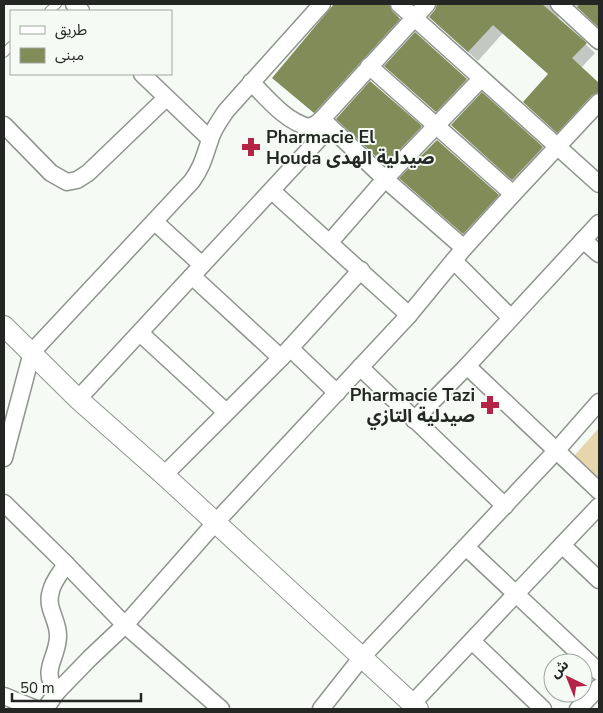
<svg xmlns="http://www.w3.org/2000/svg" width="603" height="713" viewBox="0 0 603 713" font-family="'Nunito Sans','Noto Sans Arabic',sans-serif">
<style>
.green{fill:#e5d6ab}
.shadow{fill:#0003}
.building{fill:#818c59}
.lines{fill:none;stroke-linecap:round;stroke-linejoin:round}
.service-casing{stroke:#8f948e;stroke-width:10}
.minor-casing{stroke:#8f948e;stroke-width:19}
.tertiary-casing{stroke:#8f948e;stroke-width:22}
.service{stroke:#fff;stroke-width:8}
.minor{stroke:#fff;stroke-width:16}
.tertiary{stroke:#fff;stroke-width:20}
.labels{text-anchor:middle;stroke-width:4;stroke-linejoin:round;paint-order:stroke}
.poi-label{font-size:18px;font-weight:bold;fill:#242624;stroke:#f5faf4;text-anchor:start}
</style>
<rect width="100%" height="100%" fill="#f5faf4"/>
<polygon class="green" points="599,428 599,482 573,457"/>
<g class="shadow">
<polygon points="336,4 405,4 398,12 399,18 409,29 324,121 273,78"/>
<polygon points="438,4 565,4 560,7 558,17 560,20 595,53 581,68 599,84 599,106 567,141 534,111 549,74 503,33 478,61 439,26"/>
<polygon points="569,4 599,4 599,27 576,6"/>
<polygon points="415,34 474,87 444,118 393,73"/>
<polygon points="371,82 428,134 393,171 338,118"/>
<polygon points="482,94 552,158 523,189 462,135"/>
<polygon points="411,188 498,196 507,205 474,243"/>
</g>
<g class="building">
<polygon points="334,4 389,4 392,11 400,19 314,113 272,78"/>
<polygon points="437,4 542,4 587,43 572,58 599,83 599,92 592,95 557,133 523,102 548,74 493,25 468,52 429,17 435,10"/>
<polygon points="580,4 599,4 599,28 577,7"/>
<polygon points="415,32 467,79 436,112 384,66"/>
<polygon points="370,81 422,126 385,165 336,119"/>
<polygon points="482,92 543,147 512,180 451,125"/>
<polygon points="437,140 499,195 463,234 399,178"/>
</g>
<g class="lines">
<g class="service-casing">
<g id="service">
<polyline points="49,11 57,4"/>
<polyline points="4,53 11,46"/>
</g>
</g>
<g class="minor-casing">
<g id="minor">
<polyline points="74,4 81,11"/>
<polyline points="399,4 599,184"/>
<polyline points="559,4 599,41"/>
<polyline points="369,66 513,194"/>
<polyline points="142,74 210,139"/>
<path d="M251,82C267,98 286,122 309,127L316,124L322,119L385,179L464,248"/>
<polyline points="322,119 427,4"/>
<polyline points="4,125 51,173 67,182 77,180 88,173 166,98"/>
<polyline points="272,191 409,315"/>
<polyline points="155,222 202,265"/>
<polyline points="583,240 599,254"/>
<polyline points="330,242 385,179 481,79"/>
<polyline points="454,261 511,318"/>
<polyline points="192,276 281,358"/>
<polyline points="140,333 226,412"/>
<polyline points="290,348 337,393"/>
<polyline points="467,366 599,491"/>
<polyline points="360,367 505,506"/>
<polyline points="78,399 330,127"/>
<polyline points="414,420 467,366 599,223"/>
<path d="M4,458L32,352L192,181C203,165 204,157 210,140C213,129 220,120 226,111L322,4"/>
<polyline points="164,475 281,358 361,270"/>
<polyline points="4,503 66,564 125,625 221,709"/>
<polyline points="562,545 599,506"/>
<polyline points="466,547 599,672"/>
<polyline points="472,641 543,709"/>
<path d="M57,692C40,670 57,660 58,637C59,620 45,608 51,591C53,581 61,573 66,564"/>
<polyline points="4,696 36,709"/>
<polyline points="412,704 562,545 599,580"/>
<polyline points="45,709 57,692 90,658 125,625 215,523 409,315 464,248 513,194 599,102"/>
<polyline points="321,709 362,657 556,451 599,402"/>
<polyline points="578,709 599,687"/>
</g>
</g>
<g class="tertiary-casing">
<polyline id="tertiary" points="4,326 78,399 164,475 418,709"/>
</g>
<use href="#service" class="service"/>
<use href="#minor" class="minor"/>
<use href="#tertiary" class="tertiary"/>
</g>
<defs>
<g id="pharmacy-bare" transform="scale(1.5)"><path d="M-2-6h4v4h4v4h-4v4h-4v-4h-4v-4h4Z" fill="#b52346" stroke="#f5faf4" stroke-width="2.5" paint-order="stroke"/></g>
</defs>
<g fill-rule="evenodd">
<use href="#pharmacy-bare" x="251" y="147"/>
<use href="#pharmacy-bare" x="490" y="405"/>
</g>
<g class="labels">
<g class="poi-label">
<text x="266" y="143">Pharmacie El<tspan x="266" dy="21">Houda صيدلية الهدى</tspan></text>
<text x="475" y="401" text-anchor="end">Pharmacie Tazi<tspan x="475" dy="21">صيدلية التازي</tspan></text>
</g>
</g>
<rect width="603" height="713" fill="none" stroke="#242624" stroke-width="10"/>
<rect x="10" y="10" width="162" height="65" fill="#f5faf4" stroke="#a1a5a1"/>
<rect x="20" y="26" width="25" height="8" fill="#ffffff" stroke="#a1a5a1"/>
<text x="55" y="35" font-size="15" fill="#242624">طريق</text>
<rect x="20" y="48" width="25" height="15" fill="#818c59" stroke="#a1a5a1"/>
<text x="55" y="60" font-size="15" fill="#242624">مبنى</text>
<g transform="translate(568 678) rotate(317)"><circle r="24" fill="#f5faf4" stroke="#a1a5a1"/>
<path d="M0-4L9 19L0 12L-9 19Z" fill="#b52346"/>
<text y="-8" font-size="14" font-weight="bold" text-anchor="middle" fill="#242624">ش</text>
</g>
<path d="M12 693v8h129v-8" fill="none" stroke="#242624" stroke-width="2.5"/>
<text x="20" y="693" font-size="15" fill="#242624" stroke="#f5faf4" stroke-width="4" paint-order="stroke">50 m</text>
</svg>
